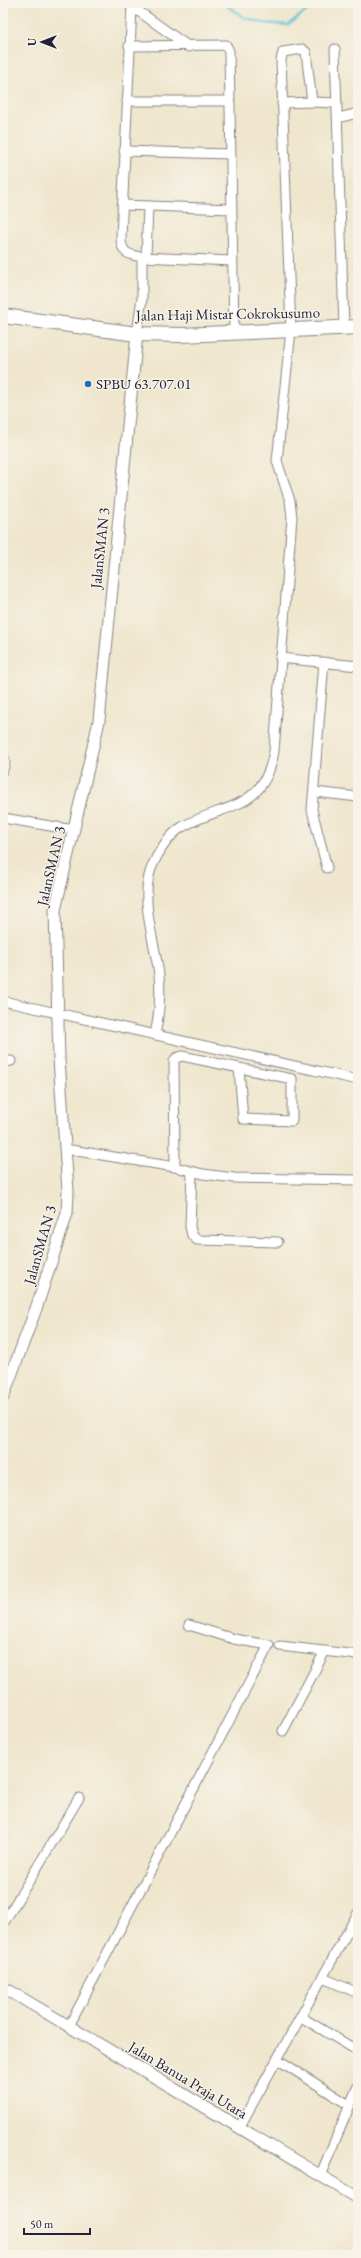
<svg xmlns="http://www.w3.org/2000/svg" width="361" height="2258" viewBox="0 0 361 2258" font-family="'EB Garamond',serif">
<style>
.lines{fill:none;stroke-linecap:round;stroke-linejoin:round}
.stream{stroke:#59c2d5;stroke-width:2.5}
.minor-casing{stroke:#888484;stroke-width:11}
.tertiary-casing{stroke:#888484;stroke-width:13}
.primary-casing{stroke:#888484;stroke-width:16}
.minor{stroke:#fff;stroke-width:9}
.tertiary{stroke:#fff;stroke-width:11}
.primary{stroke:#fff;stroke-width:14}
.poi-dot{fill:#1f6fb2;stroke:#f7f3e8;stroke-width:1.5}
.labels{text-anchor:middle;stroke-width:3;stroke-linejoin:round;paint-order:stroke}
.street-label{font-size:15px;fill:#22223b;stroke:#f7f3e8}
.poi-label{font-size:15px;fill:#22223b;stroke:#f7f3e8;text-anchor:start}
</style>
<rect width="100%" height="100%" fill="#f7f3e8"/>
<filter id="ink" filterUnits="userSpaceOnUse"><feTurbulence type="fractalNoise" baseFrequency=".025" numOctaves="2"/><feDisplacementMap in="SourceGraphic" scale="8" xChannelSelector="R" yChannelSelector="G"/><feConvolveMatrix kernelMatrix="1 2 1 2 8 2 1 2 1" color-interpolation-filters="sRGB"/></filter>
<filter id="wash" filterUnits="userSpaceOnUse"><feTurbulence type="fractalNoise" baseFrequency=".012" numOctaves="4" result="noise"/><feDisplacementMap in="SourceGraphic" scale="16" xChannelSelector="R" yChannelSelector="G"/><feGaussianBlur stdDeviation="0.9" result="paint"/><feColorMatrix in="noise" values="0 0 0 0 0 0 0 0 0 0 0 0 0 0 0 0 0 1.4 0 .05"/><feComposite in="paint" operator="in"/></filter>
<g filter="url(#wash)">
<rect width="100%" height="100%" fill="#efe6cd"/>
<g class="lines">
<polyline class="stream" points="223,3 245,18 264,23 288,25 317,3"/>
</g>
</g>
<g filter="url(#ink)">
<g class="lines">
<g class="minor-casing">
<g id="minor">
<polyline points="127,3 189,47"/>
<path d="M132,7L121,237C121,253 128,255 142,257V298L137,334"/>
<polyline points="129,46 226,45 229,51 234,332"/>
<polyline points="335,49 344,327"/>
<polyline points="127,101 229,101"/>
<polyline points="282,103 312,102"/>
<polyline points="338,118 358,113"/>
<polyline points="124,151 230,154"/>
<polyline points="122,205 231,209"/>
<polyline points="142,257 232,261"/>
<polyline points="146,257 148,206"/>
<polyline points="280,658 358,666"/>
<polyline points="324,662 312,810 327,868"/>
<polyline points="3,756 5,762 3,770"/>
<polyline points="315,792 358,797"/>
<polyline points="3,818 74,830"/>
<polyline points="3,1001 358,1080"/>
<path d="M155,1035C159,1016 161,995 159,975C155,941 137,895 154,862C161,848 169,835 182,827C224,803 264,812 274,751L292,517L290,501L277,461L291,330L281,60L283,52L302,49L306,52L312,102L337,103"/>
<polyline points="3,1062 11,1061"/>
<polyline points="65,1149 175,1167 203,1174 234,1178 358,1180"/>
<polyline points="175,1167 174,1061 176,1058 182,1056 292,1079 292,1121 243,1119 239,1068"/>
<polyline points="192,1172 190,1227 192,1235 197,1240 278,1242"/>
<polyline points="280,1646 358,1655"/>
<polyline points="283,1731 325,1651"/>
<polyline points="3,1924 79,1798"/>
<polyline points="323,1978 358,1993"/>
<polyline points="301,2017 358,2051"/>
<polyline points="69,2026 269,1645 234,1639 189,1625"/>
<polyline points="277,2059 349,2105"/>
<polyline points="239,2128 358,1913"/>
<polyline points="320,2176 358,2086"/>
</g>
</g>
<g class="tertiary-casing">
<g id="tertiary">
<polyline points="3,1397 37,1306 67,1213 68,1191 59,1059 55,910 99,721 137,334"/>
<polyline points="3,1987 358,2198"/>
</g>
</g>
<g class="primary-casing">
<polyline id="primary" points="3,316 137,334 181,335 358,327"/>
</g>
<use href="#minor" class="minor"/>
<use href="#tertiary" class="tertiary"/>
<use href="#primary" class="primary"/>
</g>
</g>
<circle class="poi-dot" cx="88" cy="384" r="4"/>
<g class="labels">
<g class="street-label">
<text transform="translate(228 314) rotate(-1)" y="5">Jalan Haji Mistar Cokrokusumo</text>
<text transform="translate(100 548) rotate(-84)" y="5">JalanSMAN 3</text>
<text transform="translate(51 866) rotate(-77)" y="5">JalanSMAN 3</text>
<text transform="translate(40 1245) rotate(-74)" y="5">JalanSMAN 3</text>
<text transform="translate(188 2080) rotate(31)" y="5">Jalan Banua Praja Utara</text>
</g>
<g class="poi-label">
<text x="96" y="389">SPBU 63.707.01</text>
</g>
</g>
<rect width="361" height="2258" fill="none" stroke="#f7f3e8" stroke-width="16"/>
<g transform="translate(42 42) rotate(270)" stroke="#f7f3e8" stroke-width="3" paint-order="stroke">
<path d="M0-3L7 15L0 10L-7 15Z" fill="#22223b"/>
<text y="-6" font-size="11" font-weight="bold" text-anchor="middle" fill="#22223b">U</text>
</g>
<path d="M24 2228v6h66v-6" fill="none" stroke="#22223b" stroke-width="2"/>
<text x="30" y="2228" font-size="12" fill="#22223b" stroke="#f7f3e8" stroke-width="3" paint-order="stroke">50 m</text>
</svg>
